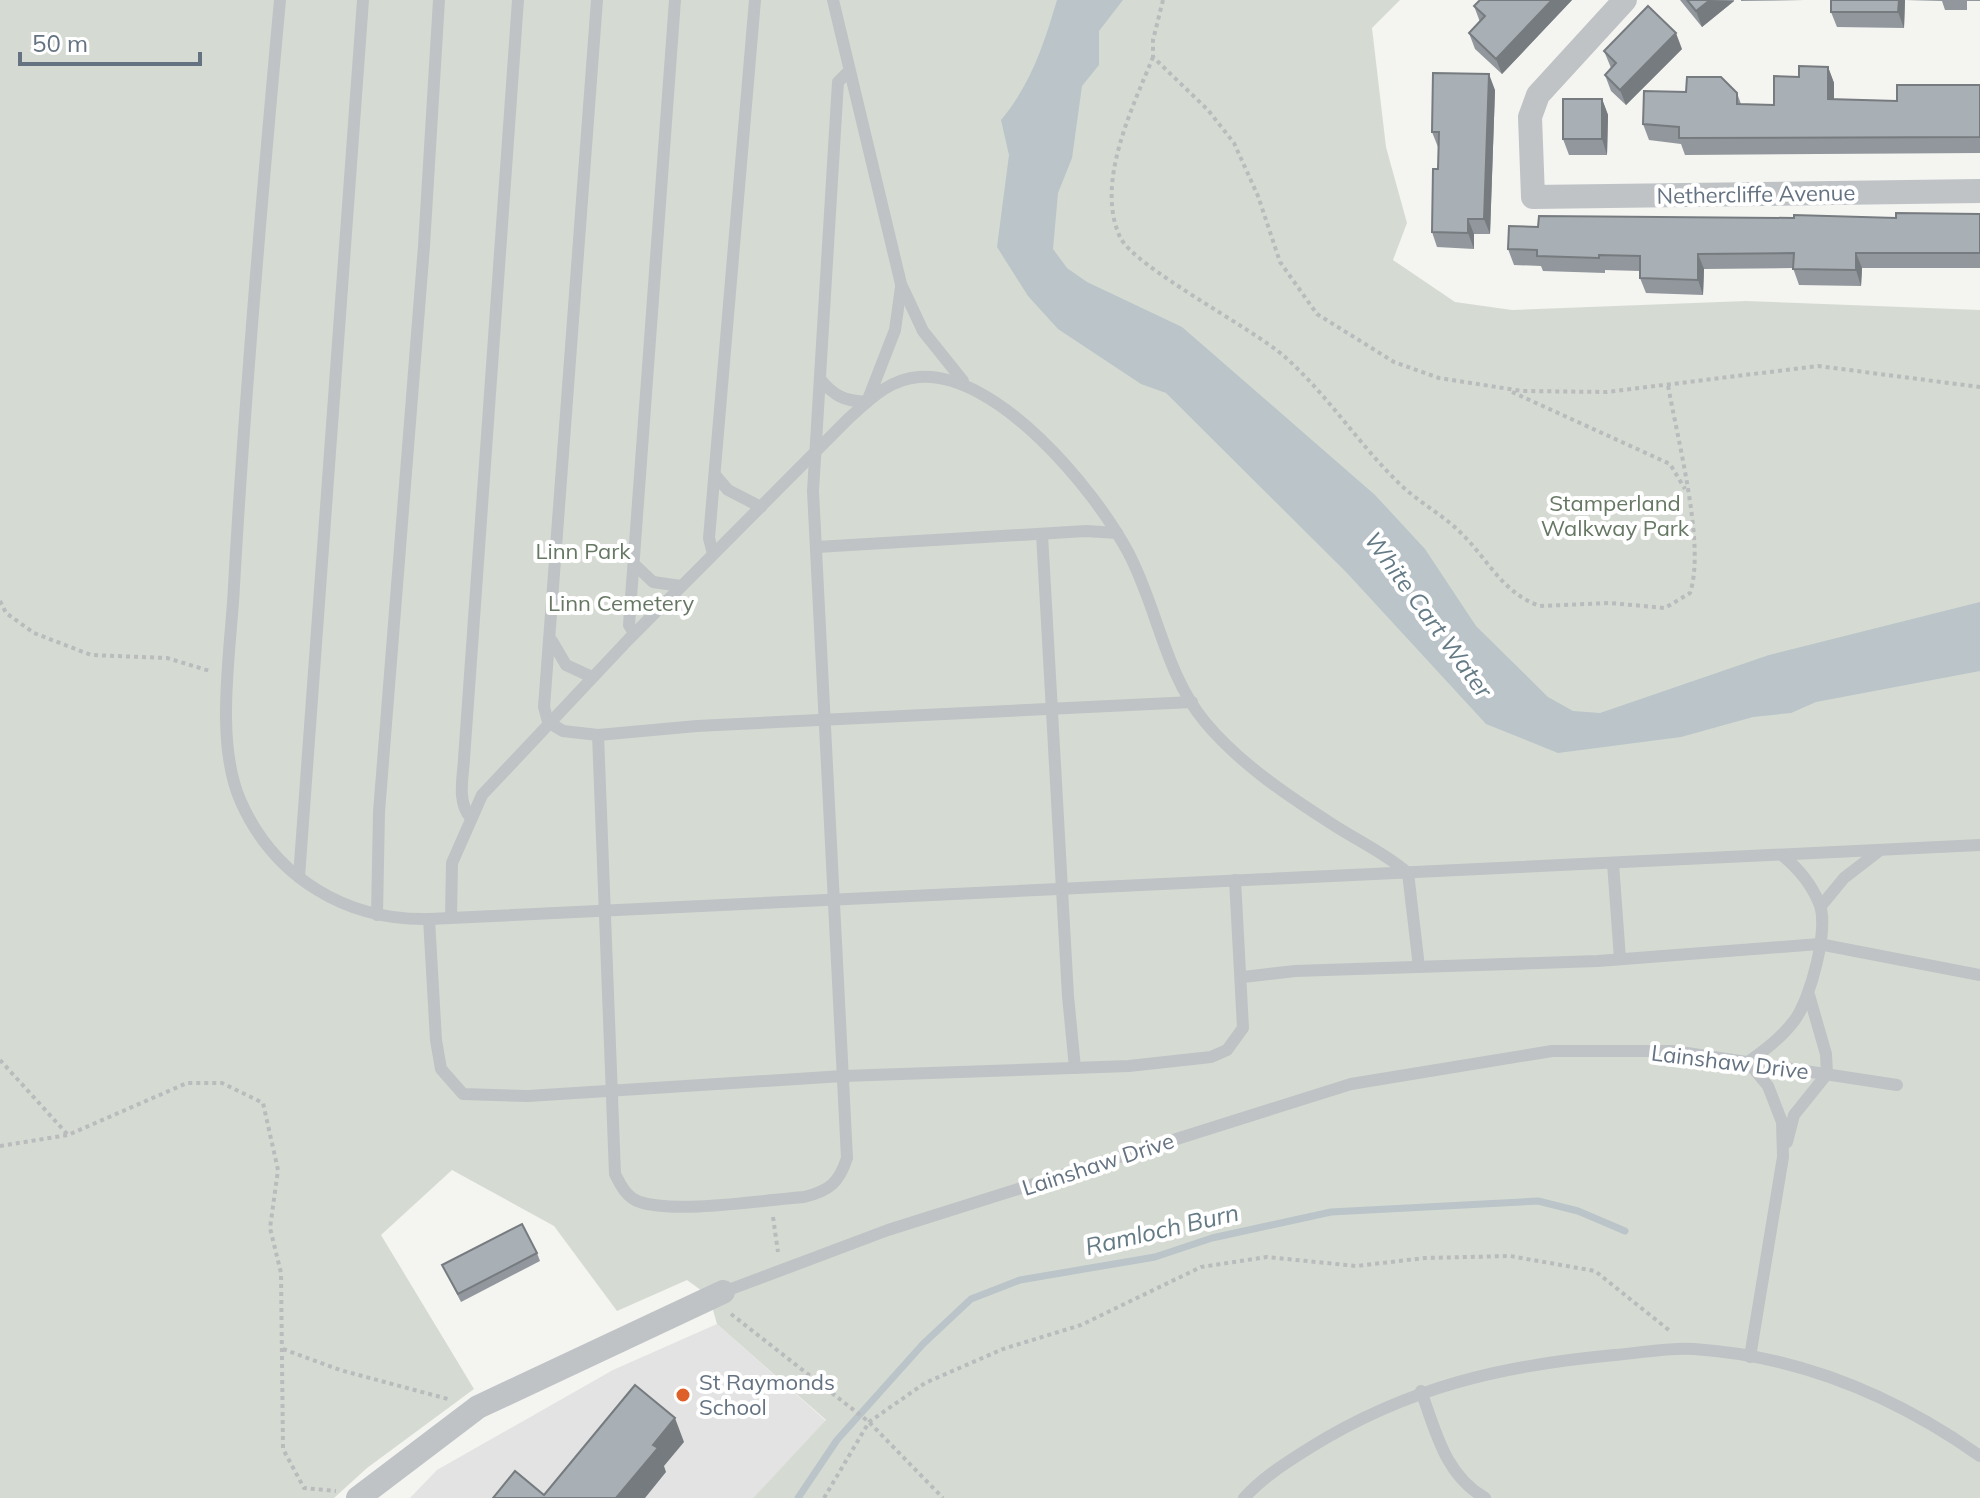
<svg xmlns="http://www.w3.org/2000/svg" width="1980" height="1498" viewBox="0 0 1980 1498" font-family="Mulish,sans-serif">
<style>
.built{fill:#e2e3e2}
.green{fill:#d5dbd2}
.water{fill:#bac4c9}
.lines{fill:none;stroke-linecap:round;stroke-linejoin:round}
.stream{stroke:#bac4c9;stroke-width:7}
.path{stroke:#b9bbbd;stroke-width:4;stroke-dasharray:4 4;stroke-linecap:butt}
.lane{stroke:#bfc3c6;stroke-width:12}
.street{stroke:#bfc3c6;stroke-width:24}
.wall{fill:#91979c}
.shaded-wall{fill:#767b7f}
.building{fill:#a9b0b5;stroke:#767b7f;stroke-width:2}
.poi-dot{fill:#de5f27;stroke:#fff;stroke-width:3}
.labels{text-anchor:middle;stroke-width:8;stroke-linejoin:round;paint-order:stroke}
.street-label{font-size:22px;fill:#647281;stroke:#fff}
.park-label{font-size:22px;fill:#667863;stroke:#fff}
.poi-label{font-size:22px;fill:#647281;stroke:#fff;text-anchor:start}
.water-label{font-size:24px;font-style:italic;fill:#647a85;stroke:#fff}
</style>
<rect width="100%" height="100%" fill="#f4f4f1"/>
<polygon class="built" points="717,1324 826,1421 753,1498 410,1498 437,1470 613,1370"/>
<polygon class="green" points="0,0 1400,0 1372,28 1386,147 1407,223 1393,260 1455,302 1512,310 1746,301 1980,310 1980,1498 753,1498 826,1420 717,1324 709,1296 687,1280 617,1311 554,1226 452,1170 381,1235 474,1389 367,1468 334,1498 0,1498"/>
<path class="water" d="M1057,0H1123L1099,31V65L1082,86L1072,158L1058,193L1053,249L1067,268L1087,282L1182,327L1375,495L1425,549L1476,626L1548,697L1573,711L1600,713L1769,655L1980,602V671L1816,702L1791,713L1753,717L1681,737L1558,753L1486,724L1347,573L1166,393L1141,384L1058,329L1028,296L997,247L1009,155L1001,120C1031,84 1044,44 1057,0Z"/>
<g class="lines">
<polyline class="stream" points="798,1498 837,1440 923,1344 971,1299 1020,1280 1155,1257 1212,1238 1331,1212 1538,1201 1578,1211 1625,1231"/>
<g class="path">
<polyline points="1163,0 1153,40 1153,57 1208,110 1234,143 1258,196 1280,262 1317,314 1394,362 1439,378 1522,391 1607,392 1818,366 1980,387"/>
<path d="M1153,57C1132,109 1095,183 1120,237C1134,267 1251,327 1285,357C1329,396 1361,448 1404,488C1422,504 1444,516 1461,533C1488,559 1502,593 1540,606L1610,603L1665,608L1690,593C1706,545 1677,438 1668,385"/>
<polyline points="1512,392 1670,464 1685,489"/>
<polyline points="0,601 6,613 34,633 91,655 167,658 210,671"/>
<polyline points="0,1060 68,1135"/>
<polyline points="0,1146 68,1135 187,1083 222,1083 263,1103 278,1170 270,1228 281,1273 283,1449 304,1488 336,1491"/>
<polyline points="773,1217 778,1252"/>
<polyline points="731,1314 869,1422 943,1498"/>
<polyline points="283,1349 340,1370 448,1399"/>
<polyline points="824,1498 869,1422 925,1383 1003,1349 1081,1325 1201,1267 1267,1257 1356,1266 1425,1258 1510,1256 1595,1271 1670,1331"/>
</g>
<g class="lane">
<path d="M280,0C262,195 245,390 234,586C231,650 214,742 241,802C275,878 347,921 429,919L1980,845"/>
<polyline points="597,0 544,707 548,722 563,731 598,735 697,726 1192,702"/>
<polyline points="833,0 901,284 923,331 963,381"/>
<path d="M820,379C834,396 844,401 867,402L895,330L901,287"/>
<polyline points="715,475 728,490 761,507"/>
<polyline points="1042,534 1068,996 1075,1068"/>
<polyline points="817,547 1086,531 1117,533"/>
<polyline points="713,554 709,538 755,0"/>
<polyline points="635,565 653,582 681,586"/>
<polyline points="634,633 629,625 630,611 675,0"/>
<polyline points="552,641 566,665 592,677"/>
<path d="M598,735L615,1174C621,1186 627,1198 640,1202C676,1214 763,1200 804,1197C829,1191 839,1183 847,1158L813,491L838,82L849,71"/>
<path d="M470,817C457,801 463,778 464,759L518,0"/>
<polyline points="1613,863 1620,959"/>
<polyline points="299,877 363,0"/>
<polyline points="1821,906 1844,878 1879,851"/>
<polyline points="377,915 379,812 424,246 439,0"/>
<path d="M451,918L452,863L482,795L628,640L848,419C869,400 889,379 919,377C997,371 1094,489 1128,552C1157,606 1165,674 1205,722C1239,763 1288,796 1332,824C1358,841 1385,853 1408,873L1419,967"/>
<polyline points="429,919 436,1040 441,1069 463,1094 528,1096 843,1076 1129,1066 1211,1057 1227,1050 1243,1028 1235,880"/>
<polyline points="1243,977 1295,971 1598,961 1819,944 1980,975"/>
<polyline points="1787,1142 1794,1115 1827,1074 1826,1054 1809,995"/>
<polyline points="723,1292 888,1230 1351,1084 1552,1051 1674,1051 1897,1085"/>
<path d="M1750,1357L1783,1157L1782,1122L1768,1086L1748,1062C1765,1050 1781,1038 1794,1021C1810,1001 1830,927 1819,903C1811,883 1799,869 1782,855"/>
<path d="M1421,1391C1436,1432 1445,1475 1485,1498"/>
<path d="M1244,1498C1264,1476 1286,1463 1311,1447C1408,1387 1503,1365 1615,1355C1641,1353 1669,1347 1694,1349C1799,1356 1895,1396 1980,1456"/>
</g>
<g class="street">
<polyline points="1625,0 1538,95 1530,117 1533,197 1980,191"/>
<polyline points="358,1498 478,1407 723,1292"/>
</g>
</g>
<g class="wall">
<polygon points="1480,0 1572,0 1502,74 1475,49 1469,33 1480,22 1474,6"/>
<polygon points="1680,0 1734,0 1734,1 1702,27"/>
<polygon points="1741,0 1804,0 1741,1"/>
<polygon points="1831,0 1980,0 1980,1 1967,1 1967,10 1945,10 1942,1 1905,0 1904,28 1837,27 1831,12"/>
<polygon points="1682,49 1626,105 1611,91 1605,75 1611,68 1604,51"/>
<polygon points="1828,67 1834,83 1834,99 1897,101 1980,85 1980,153 1685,155 1681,144 1649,140 1643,124 1737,93 1741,104 1774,105 1799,77"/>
<polygon points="1495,90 1490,234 1474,234 1474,249 1437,247 1432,232 1438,169 1439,147 1438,147 1432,132"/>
<polygon points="1602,99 1608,115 1607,155 1569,155 1563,139"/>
<polygon points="1980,214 1980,268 1862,268 1861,286 1799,285 1793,268 1704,269 1703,295 1646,293 1640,278 1640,271 1605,270 1605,273 1543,271 1541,266 1514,265 1508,249 1538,227 1794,218 1896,218"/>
<polygon points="537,1253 540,1261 461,1302 442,1265"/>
</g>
<g class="shaded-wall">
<polygon points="1552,0 1572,0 1502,74 1496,59"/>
<polygon points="1710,0 1734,1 1702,27 1696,11"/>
<polygon points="1899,0 1905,0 1904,28 1898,12"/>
<polygon points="1676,33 1682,49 1626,105 1620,90"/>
<polygon points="1828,67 1834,83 1834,116 1828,99"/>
<polygon points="1489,74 1495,90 1490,234 1484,219"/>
<polygon points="1602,99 1608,115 1607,155 1602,139"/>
<polygon points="1468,219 1474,234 1474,249 1468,233"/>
<polygon points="1856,253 1862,268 1861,286 1856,270"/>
<polygon points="1698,254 1704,269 1703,295 1698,280"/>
<polygon points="675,1418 684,1442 664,1466 666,1472 645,1498 616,1498 653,1445"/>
</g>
<g class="building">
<polygon points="1480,0 1552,0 1496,59 1469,33 1485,16 1474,6"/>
<polygon points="1687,0 1710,0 1696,11"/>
<polygon points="1831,0 1899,0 1898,12 1831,12"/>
<polygon points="1648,6 1676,33 1620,90 1605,75 1616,63 1604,51"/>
<polygon points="1799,66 1828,67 1828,99 1897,101 1897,85 1980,85 1980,137 1679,138 1679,127 1643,124 1644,91 1686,92 1687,77 1721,77 1737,93 1737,104 1774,105 1774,76 1799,77"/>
<polygon points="1433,73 1489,74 1484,219 1468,219 1468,233 1432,232 1433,169 1438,169 1439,132 1432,132"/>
<rect x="1563" y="99" width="39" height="40"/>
<polygon points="1896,213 1980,214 1980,253 1856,253 1856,270 1793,269 1794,253 1698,254 1698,280 1640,278 1640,256 1599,255 1599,258 1537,256 1537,250 1508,249 1509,226 1538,227 1539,216 1794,218 1794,215 1896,218"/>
<polygon points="522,1224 537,1253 458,1294 442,1265"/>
<polygon points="635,1385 675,1418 653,1445 658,1448 616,1498 493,1498 515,1471 544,1495"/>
</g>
<circle class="poi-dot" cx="683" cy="1395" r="8"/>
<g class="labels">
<g class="street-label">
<text transform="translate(1756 194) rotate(-1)" y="8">Nethercliffe Avenue</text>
<text transform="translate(1730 1062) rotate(7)" y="8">Lainshaw Drive</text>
<text transform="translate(1098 1164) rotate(-18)" y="8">Lainshaw Drive</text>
</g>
<g class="park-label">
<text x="1615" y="511">Stamperland<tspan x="1615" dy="25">Walkway Park</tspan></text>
<text x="583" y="559">Linn Park</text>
<text x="621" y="611">Linn Cemetery</text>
</g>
<g class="poi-label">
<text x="699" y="1390">St Raymonds<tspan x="699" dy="25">School</tspan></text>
</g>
<g class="water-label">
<text transform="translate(1428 615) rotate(54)" y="8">White Cart Water</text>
<text transform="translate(1162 1230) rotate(-13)" y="8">Ramloch Burn</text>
</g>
</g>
<path d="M20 52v12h180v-12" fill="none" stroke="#647281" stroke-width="4"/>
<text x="32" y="52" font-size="24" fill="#647281" stroke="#ffffff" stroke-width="6" paint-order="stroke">50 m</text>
</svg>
